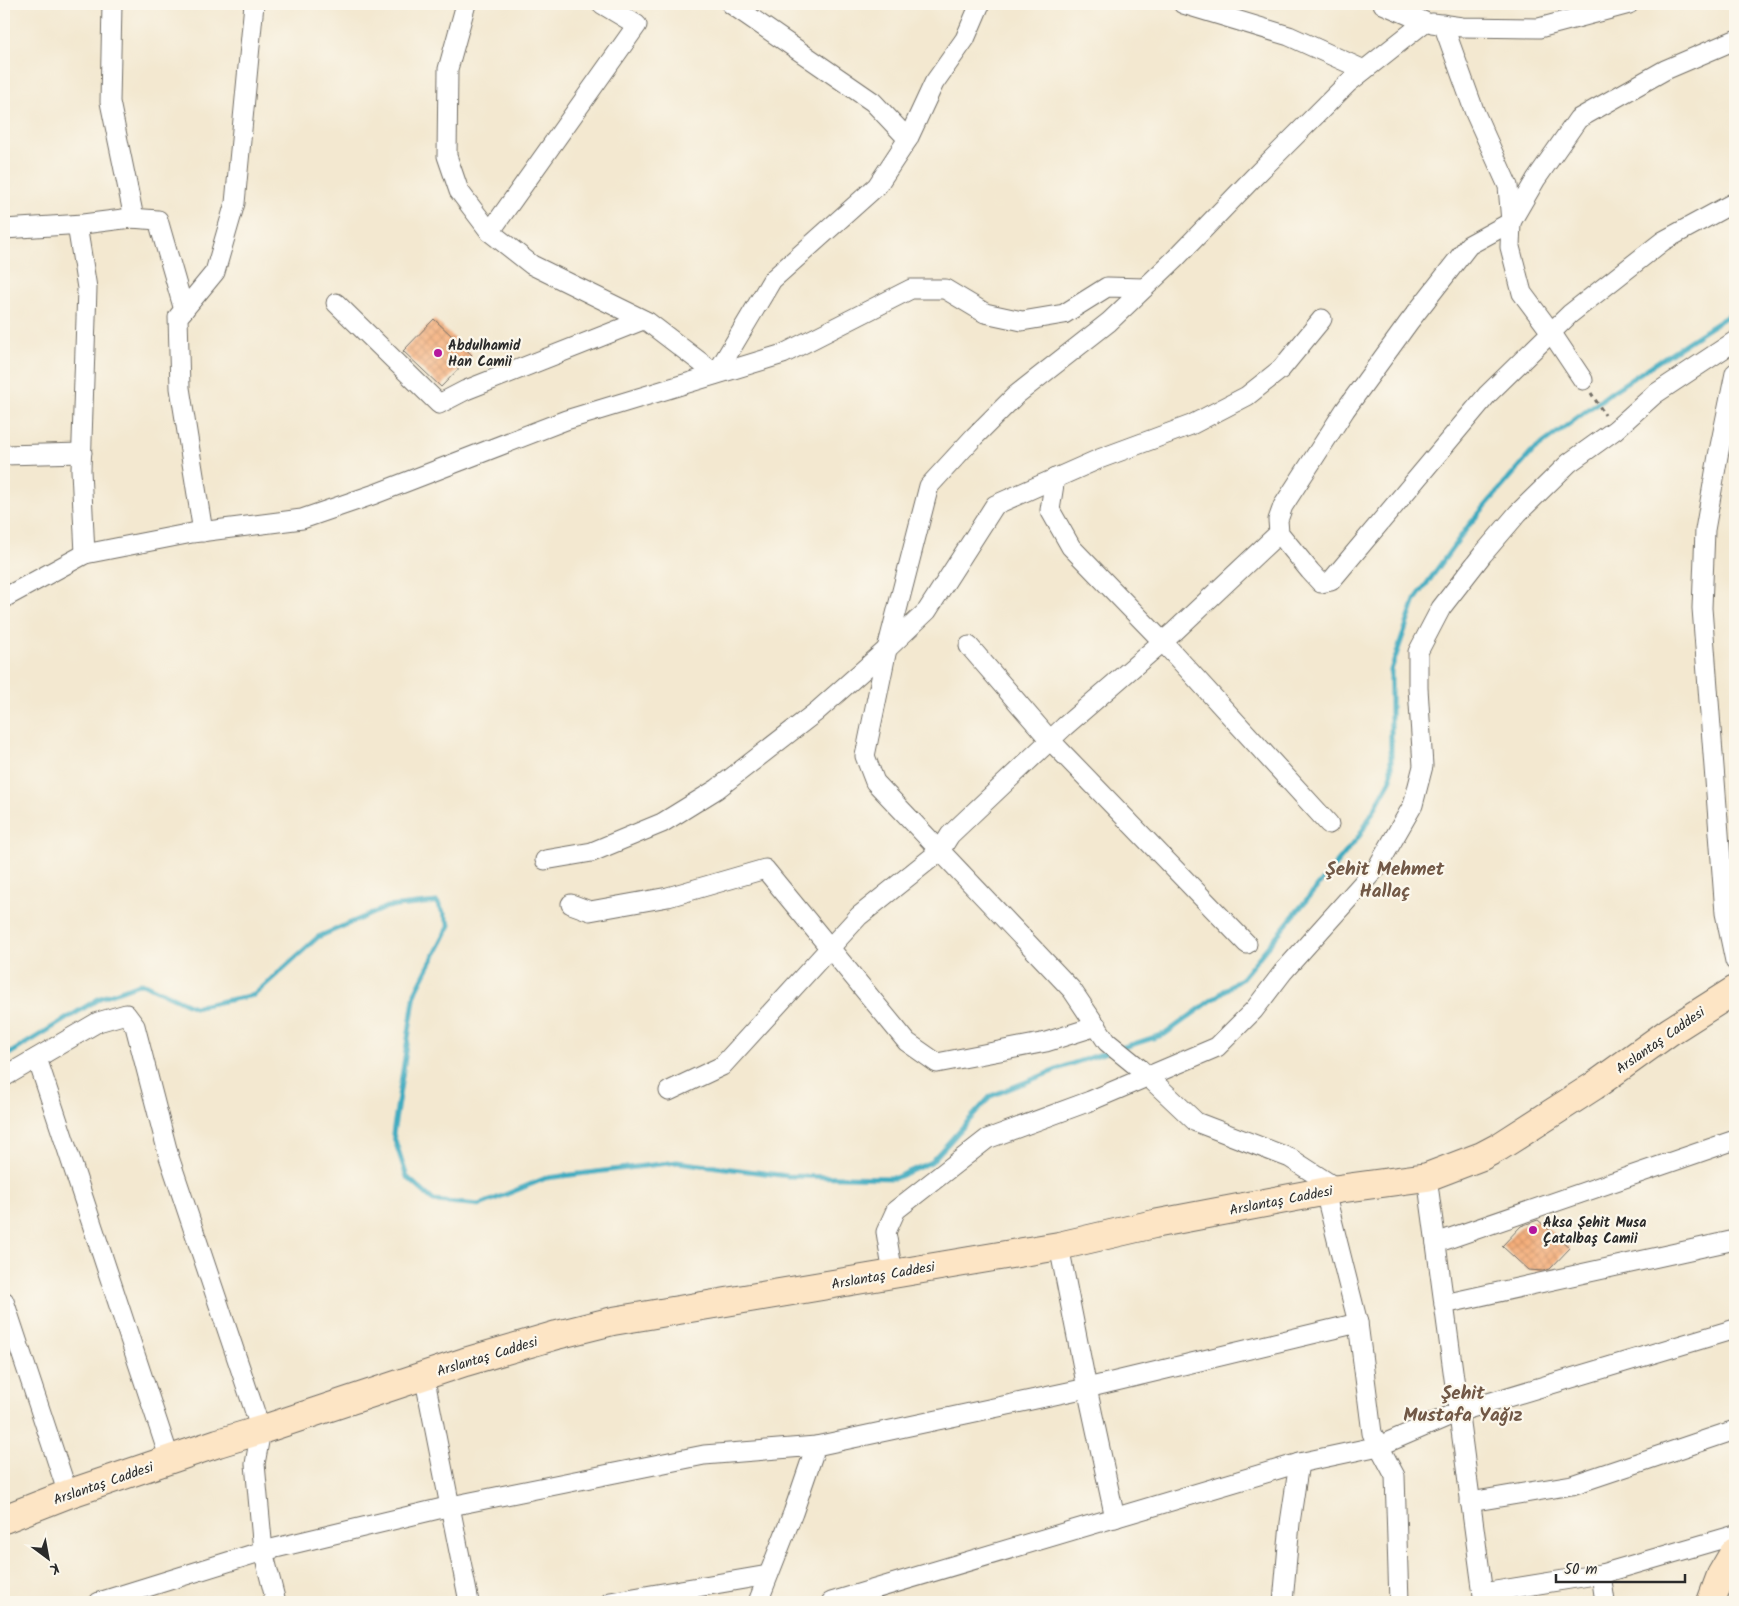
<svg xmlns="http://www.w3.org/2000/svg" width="1739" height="1606" viewBox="0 0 1739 1606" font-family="Kalam,sans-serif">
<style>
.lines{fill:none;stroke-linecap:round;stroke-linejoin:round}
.stream{stroke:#41abc0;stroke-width:5}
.building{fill:url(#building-cross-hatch)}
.street-casing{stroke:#716d65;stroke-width:21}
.secondary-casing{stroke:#716d65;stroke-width:30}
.path{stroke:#716d65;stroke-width:3;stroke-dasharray:4 4;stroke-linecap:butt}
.street{stroke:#fff;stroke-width:19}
.secondary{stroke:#fde5c5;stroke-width:28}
.poi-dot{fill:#b5179e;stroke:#fbf7ec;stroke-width:2}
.labels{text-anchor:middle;stroke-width:4.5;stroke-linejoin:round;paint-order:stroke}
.poi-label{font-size:14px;font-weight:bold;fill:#2b2b2b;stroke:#fbf7ec;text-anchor:start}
.street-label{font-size:14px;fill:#2b2b2b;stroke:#fbf7ec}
.district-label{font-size:19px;font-weight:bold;fill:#715846;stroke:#fbf7ec}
</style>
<defs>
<pattern id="building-cross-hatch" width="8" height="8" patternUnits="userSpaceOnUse" patternTransform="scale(1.25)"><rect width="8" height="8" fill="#f4ad79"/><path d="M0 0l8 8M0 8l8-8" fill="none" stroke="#d19569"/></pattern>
</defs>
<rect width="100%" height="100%" fill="#fbf7ec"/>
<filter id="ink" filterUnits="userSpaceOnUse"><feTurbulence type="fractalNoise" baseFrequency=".02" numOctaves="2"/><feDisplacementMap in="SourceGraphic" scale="10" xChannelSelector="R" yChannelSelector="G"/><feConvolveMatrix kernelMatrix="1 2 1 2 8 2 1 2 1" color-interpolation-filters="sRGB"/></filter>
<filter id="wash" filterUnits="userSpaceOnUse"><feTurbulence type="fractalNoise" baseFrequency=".0096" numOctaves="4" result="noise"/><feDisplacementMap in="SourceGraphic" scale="20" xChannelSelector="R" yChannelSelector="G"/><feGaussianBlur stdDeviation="1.12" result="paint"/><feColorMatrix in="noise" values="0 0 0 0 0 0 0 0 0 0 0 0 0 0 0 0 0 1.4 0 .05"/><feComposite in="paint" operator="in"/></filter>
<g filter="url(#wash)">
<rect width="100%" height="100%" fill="#f3e8d0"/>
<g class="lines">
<g class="stream">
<polyline points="1121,1048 1165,1034 1242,978 1360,835 1391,779 1391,670 1415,600 1469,525 1533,451 1613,391 1735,311"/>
<polyline points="4,1057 100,998 142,983 194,1007 254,995 318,937 387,907 437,902 450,925 415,993 393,1134 407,1177 434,1201 480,1205 546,1178 677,1162 788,1176 895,1178 931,1162 991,1096 1071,1064 1110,1051"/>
</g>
</g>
<g id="blocks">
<g class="building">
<polygon points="434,319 472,355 441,387 403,351"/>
<polygon points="1538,1220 1570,1248 1550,1269 1543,1271 1528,1270 1502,1246 1521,1226"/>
</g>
</g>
</g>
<g filter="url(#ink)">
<use href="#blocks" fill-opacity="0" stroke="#716d65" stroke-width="1"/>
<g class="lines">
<g class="street-casing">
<g id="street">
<polyline points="112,4 110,102 134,218"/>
<polyline points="466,4 448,69 447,156 459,191 490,232 532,265 648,322 716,374 772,280 877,186 908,139 934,83 965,39 980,4"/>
<polyline points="731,4 873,102 908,139"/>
<polyline points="1183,4 1289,36 1364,70"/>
<polyline points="1432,23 1462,27 1539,28 1629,4"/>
<polyline points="1443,24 1475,113 1508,186 1511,222 1510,247 1522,293 1551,332 1583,380"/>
<polyline points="1735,40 1665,70 1578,119 1536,179 1511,222 1469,245 1409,322 1345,410 1283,506 1278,520 1279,533 1310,571 1321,583 1331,581 1487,395 1570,314 1663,241 1735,202"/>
<polyline points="77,225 87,288 81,470 85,554"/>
<polyline points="4,229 83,224 131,218 158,220 184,310"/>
<polyline points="490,232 637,25 602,4"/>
<polyline points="336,303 439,404 466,390 643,320"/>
<polyline points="1735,373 1718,456 1705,530 1702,608 1725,913 1735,961"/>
<polyline points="4,455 82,453"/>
<polyline points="1055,478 1050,510 1071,547 1163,642 1329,824"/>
<polyline points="203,532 180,388 178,317 215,272 235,203 254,4"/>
<polyline points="4,598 85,554 192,533 302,519 375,494 566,420 783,354 911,289 945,289 985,313 1022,321 1064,314 1107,287 1144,288"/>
<polyline points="969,646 1050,740 1247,944"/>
<polyline points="545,860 592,852 662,823 717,789 816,712 887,649 927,611 995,505 1099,459 1191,425 1247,396 1281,369 1322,319"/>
<polyline points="571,904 590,911 668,897 765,869 907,1042 937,1063 1046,1042 1097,1026"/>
<polyline points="37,1058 170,1460"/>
<polyline points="4,1077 98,1022 126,1014 135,1026 169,1157 261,1430 255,1464 263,1551 276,1602"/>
<polyline points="669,1091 722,1066 859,916 940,851 950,835 1064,727 1175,631 1279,533"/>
<polyline points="1427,1177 1484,1602"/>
<polyline points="1338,1189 1290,1158 1196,1122 1139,1068 1107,1042 1072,990 875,782 865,756 887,649 929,486 974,437 1016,395 1109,322 1174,260 1254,177 1348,83 1425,22 1383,4"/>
<polyline points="1325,1192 1358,1323 1372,1433 1395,1476 1399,1602"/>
<polyline points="1436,1243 1735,1140"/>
<polyline points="1059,1246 1087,1388 1115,1518"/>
<polyline points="893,1274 886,1232 896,1210 987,1139 1090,1101 1217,1047 1254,1010 1283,972 1378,866 1413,805 1423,766 1418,688 1418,652 1441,608 1483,554 1518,513 1569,463 1615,430 1655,394 1735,341"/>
<polyline points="4,1301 68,1494"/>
<polyline points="1444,1304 1735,1240"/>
<polyline points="424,1375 469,1602"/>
<polyline points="1470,1502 1572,1485 1735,1430"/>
<polyline points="1601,1574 1605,1602"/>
<polyline points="1483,1593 1601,1574 1735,1535"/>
<polyline points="99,1602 263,1551 451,1506 704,1455 816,1446 1087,1388 1358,1323"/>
<polyline points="610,1602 768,1575"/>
<polyline points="758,1602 793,1513 816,1446"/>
<polyline points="831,1602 1299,1463 1379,1446 1458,1412 1735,1329"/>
<polyline points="1283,1602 1290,1523 1299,1463"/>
</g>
</g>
<g class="secondary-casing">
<g id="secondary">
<polyline points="4,1519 68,1494 218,1443 261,1430 465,1362 557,1335 613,1321 1059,1246 1154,1224 1338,1189 1427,1177 1482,1156 1499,1147 1594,1086 1669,1032 1735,990"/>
<polyline points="1711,1602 1721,1575 1735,1551"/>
</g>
</g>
<polyline class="path" points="1591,393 1605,415"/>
<use href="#street" class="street"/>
<use href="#secondary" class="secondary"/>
</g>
</g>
<g class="poi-dot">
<circle cx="438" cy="353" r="5"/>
<circle cx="1533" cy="1230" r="5"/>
</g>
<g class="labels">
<g class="poi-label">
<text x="448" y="350">Abdulhamid<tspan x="448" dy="16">Han Camii</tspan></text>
<text x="1543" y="1227">Aksa Şehit Musa<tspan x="1543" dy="16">Çatalbaş Camii</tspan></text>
</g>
<g class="street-label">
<text transform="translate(1660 1040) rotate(-35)" y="5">Arslantaş Caddesi</text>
<text transform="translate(1281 1200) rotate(-11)" y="5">Arslantaş Caddesi</text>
<text transform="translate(883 1275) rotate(-10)" y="5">Arslantaş Caddesi</text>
<text transform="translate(487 1356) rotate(-17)" y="5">Arslantaş Caddesi</text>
<text transform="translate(103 1483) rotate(-19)" y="5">Arslantaş Caddesi</text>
</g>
<g class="district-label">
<text x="1385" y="875">Şehit Mehmet<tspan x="1385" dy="22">Hallaç</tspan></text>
<text x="1463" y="1399">Şehit<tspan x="1463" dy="22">Mustafa Yağız</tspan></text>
</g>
</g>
<rect width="1739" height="1606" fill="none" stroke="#fbf7ec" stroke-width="20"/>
<g transform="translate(48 1558) rotate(148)" stroke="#fbf7ec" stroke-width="4" paint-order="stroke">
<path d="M0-4L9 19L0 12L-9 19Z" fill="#2b2b2b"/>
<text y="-8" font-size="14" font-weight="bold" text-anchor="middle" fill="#2b2b2b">K</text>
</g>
<path d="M1556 1574v8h129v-8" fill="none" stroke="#2b2b2b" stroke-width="2.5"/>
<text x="1564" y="1574" font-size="15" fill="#2b2b2b" stroke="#fbf7ec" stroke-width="4" paint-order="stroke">50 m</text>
</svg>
